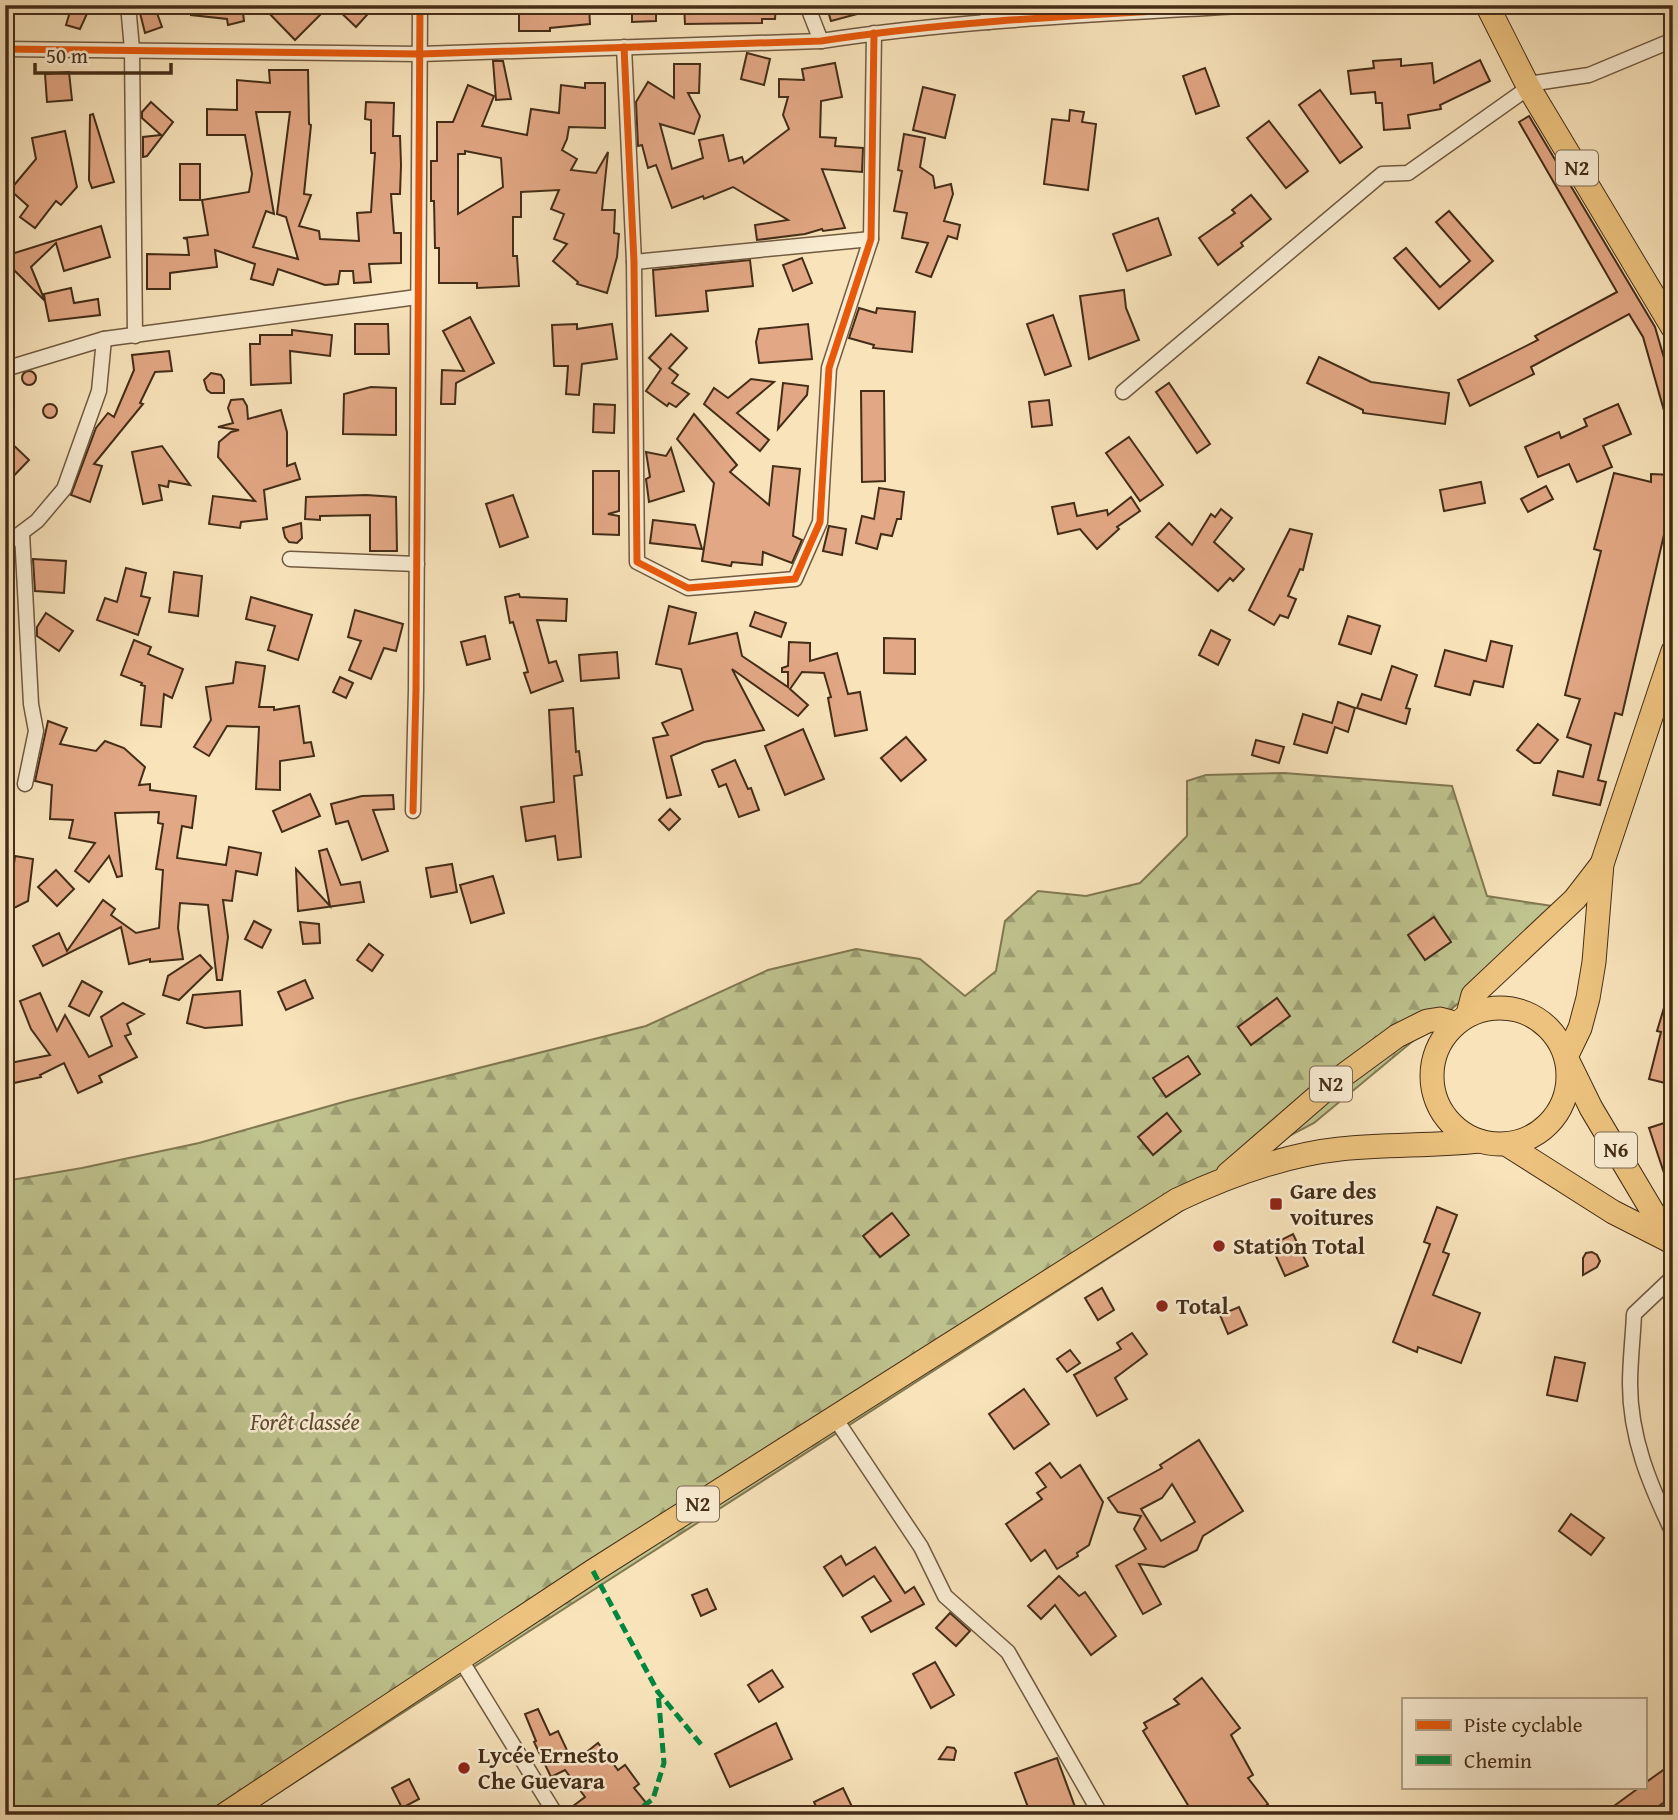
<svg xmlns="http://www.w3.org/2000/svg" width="1678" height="1820" viewBox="0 0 1678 1820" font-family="'Gentium Book Plus',serif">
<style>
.forest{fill:url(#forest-firs);stroke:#827852;stroke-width:2}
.building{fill:#e2a784;stroke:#442d17;stroke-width:2;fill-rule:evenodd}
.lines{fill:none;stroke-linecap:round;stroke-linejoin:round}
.minor-casing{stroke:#715a40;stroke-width:17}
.trunk-casing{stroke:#442d17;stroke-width:25}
.minor{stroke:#faedd3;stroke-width:14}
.trunk{stroke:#ecc27e;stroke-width:23}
.quiet{stroke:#00873e;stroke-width:5;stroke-dasharray:10 5;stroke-linecap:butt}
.cycleway-casing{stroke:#faedd3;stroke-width:11}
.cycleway{stroke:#e8590c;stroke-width:7}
.poi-dot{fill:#8f2418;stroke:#faedd3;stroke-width:2.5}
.labels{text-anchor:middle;stroke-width:5;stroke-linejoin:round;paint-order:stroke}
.shield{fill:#faedd3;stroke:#7b674f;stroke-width:2}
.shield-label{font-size:21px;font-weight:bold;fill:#442d17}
.poi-label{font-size:23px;font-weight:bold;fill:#442d17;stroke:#faedd3;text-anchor:start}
.park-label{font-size:23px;font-style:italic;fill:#5d4b2f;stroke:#faedd3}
</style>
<defs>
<pattern id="forest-firs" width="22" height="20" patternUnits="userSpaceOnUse" patternTransform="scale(1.75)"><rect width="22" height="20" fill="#bfc38e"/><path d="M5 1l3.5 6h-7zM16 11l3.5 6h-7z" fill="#9d9f73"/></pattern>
</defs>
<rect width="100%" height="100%" fill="#f8e3bb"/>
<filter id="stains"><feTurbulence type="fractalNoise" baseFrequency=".00286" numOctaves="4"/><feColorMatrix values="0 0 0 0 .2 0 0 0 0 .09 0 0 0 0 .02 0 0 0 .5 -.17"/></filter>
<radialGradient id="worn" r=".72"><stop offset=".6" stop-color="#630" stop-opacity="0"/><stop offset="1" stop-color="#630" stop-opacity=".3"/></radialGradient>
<polygon class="forest" points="1284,773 1452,786 1487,896 1572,909 1314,1123 1236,1164 1208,1194 244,1815 5,1815 5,1181 82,1168 199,1143 347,1101 646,1026 768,970 856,949 920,959 965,996 996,971 1005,921 1038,891 1086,896 1140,883 1187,836 1187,781 1206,775"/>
<g class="building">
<polygon points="72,5 91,5 80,29 66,25"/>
<polygon points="138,5 154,5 162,27 145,33"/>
<polygon points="191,5 242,5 244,21 228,25 227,19 191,15"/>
<polygon points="261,5 330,5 295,40"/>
<polygon points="333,5 376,5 356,27"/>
<polygon points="519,5 589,5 590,24 550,28 550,31 519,31"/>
<polygon points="632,5 656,5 656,21 632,22"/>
<polygon points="684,5 776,5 775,19 762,19 762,23 685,24"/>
<polygon points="826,5 871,5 872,10 831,21"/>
<polygon points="747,53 770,59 764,85 741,79"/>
<polygon points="1401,59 1401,66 1432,63 1434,83 1480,60 1490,81 1440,105 1441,109 1408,115 1410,128 1384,130 1382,103 1376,103 1375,92 1351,94 1348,71 1374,68 1373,61"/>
<polygon points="493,61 503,61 511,99 496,100"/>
<polygon points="835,63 842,97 821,101 820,137 836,138 835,146 863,148 862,172 822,169 845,228 823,231 822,229 805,234 757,240 755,225 788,220 733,187 704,199 703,196 672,208 656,165 648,168 642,145 638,146 636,102 648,82 674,98 674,64 700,64 699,93 688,93 700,116 694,134 660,124 672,169 703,158 699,140 723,135 729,161 742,157 744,163 789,129 783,115 788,97 779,97 779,79 804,80 802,69"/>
<polygon points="1205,68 1219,106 1196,114 1183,76"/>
<path d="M269,70H308L309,124L311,125L304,194L311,195L299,226L319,231L320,239L359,241L357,213L371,212L375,153H371V120L365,119L366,102L394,103L393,136H400L401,165L400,194H391L394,233H401V263L369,264L371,282L354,283L353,271H340L338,284L325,285L278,269L273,285L251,279L255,264L215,250L217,267L170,273V289H147V254L189,255L187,239L183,238L208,235L202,200L249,192L252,174L245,135H207V109L237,110V80L270,83ZM256,112H290L277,214L286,217L298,259L253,247L266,211L274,214Z"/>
<polygon points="69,72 72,100 47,102 45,74"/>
<path d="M585,83H605V128L569,127L567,139L562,150L577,159L571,170L596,173L608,152L602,210H615L614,233L619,234L617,257L607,293L577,284L578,282L553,261L567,244L554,239L564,214L551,209L559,190L521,192V217H513V256H517L519,286L477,288V283H439V248H435L434,201H431V161H437V122H453L468,85L494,96L482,126L527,135L531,109L559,113L561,85L585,88ZM465,151L501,158L503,187L458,214V154H465Z"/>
<polygon points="923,87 955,95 945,138 913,130"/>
<polygon points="1320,90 1362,147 1340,163 1299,105"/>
<polygon points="151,102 173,122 147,156 143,157 143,137 161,135 142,118 142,112"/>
<polygon points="1070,110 1084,112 1082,122 1096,124 1088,190 1044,184 1052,119 1069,121"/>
<polygon points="93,114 114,182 92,188 89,180 90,115"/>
<polygon points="1529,116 1655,327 1673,389 1673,427 1669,428 1643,337 1629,314 1531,367 1534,374 1470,406 1458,380 1538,340 1535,336 1617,292 1519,122"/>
<polygon points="1269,121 1308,171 1286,188 1247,138"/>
<polygon points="65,131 77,187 61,205 56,201 35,228 20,217 28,206 10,190 36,159 32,138"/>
<polygon points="904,134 925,138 920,167 933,176 935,188 951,184 953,194 944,221 960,225 957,239 948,236 931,277 916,272 928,243 902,238 907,213 894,211 902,171 898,170"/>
<rect x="180" y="164" width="20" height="36"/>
<polygon points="1251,195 1271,219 1241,243 1243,246 1218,265 1199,238 1235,213 1232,210"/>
<polygon points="1449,211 1493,261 1439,309 1394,258 1406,248 1440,287 1470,261 1436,222"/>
<polygon points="1158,218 1171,255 1127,271 1113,234"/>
<polygon points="101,226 110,257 64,271 56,243 31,267 45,301 44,294 71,288 74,303 98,299 100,315 49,321 45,301 5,261 5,256"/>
<polygon points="802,258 812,283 793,291 783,265"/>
<polygon points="750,260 753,286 706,291 708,311 656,316 653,270"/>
<polygon points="1124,290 1126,308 1139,340 1089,359 1080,296"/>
<polygon points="859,308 876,313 877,308 915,312 912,352 873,348 874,345 849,338"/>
<polygon points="1053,315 1071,366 1045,375 1027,324"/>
<polygon points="470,317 494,363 456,383 455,404 441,404 442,370 464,371 443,331"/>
<polygon points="355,324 388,324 389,354 355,354"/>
<polygon points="577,324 577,329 612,324 617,359 582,364 579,395 566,394 568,366 554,366 552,325"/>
<polygon points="808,324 812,359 759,363 756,342 759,329"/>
<polygon points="292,330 332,335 330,356 290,351 291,383 251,385 250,344 260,344 260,335 292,335"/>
<polygon points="671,334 687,348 669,368 678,375 672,383 689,394 676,407 669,403 667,406 646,391 661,369 649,358"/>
<polygon points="169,351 172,371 155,372 140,403 143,404 94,464 102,466 90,502 71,495 96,428 108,413 114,417 134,370 132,355"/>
<polygon points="1319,357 1371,382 1449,393 1445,424 1363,413 1363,410 1307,383"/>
<circle cx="29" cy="378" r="7"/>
<polygon points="211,373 221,375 224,380 224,393 211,393 207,390 204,380"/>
<polygon points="751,379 774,382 737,413 769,440 760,451 704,404 714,388 728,398"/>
<polygon points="783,383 808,386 807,395 778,429"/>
<polygon points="1169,383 1210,444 1197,453 1156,392"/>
<polygon points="371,387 396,388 396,435 343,434 344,394"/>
<polygon points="861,391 884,391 885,481 862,482"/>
<polygon points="243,399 247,406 248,419 281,410 287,432 287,466 295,463 300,479 264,490 267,519 241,522 240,528 209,524 213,496 255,501 218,457 219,442 231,432 239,430 218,427 233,423 228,408 231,400"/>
<polygon points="1049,400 1052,425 1032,427 1029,402"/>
<circle cx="50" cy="411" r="7"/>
<polygon points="594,404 615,405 614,433 593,432"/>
<polygon points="1618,404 1631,434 1603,446 1612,467 1577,482 1569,464 1538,477 1525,447 1559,432 1561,438 1587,426 1584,419"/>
<polygon points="694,414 737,465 730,472 769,505 773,466 800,469 793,536 802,540 792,563 763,552 762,565 732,562 731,566 702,561 714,483 677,439"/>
<polygon points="5,437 29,460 5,485"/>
<polygon points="1129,437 1163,485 1140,501 1106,453"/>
<polygon points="162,446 190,485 169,481 168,487 159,485 162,500 143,504 132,452"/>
<polygon points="671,448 684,491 649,502 646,479 650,477 646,452 666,456"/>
<polygon points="593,471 619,471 619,511 608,514 619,516 619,535 593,534"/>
<polygon points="1614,473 1651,482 1651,474 1673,475 1673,496 1622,715 1615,713 1598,780 1606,782 1600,805 1553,795 1558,771 1583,777 1591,745 1567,737 1580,699 1565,695 1601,551 1594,549"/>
<polygon points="1481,482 1485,503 1444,511 1440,490"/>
<polygon points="1546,486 1553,499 1528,512 1521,499"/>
<polygon points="879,488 904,492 901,519 897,519 892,536 881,534 877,549 856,543 862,516 874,519"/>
<polygon points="366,495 396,497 397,551 370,551 370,515 320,516 320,520 305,519 306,497"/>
<polygon points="513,495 528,537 500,547 486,504"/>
<polygon points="1131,497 1140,511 1117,527 1119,529 1097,549 1080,529 1058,534 1052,507 1074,503 1077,516 1107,510 1108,515"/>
<polygon points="1221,509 1232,518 1214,542 1244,569 1233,581 1230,578 1218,591 1156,537 1169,523 1192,545 1211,514 1215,517"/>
<polygon points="653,520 695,525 702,549 650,543"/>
<polygon points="301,523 302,538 297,543 289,542 285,537 283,528"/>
<polygon points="829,526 846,529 842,555 823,551"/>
<polygon points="1290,529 1312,534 1303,570 1300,569 1288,596 1296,599 1288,618 1280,615 1274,625 1249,610"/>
<polygon points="33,559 66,561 64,593 35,591"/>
<polygon points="126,568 146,573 141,596 150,598 138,635 97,620 105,598 117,602"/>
<polygon points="174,572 202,576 198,616 169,612"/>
<polygon points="519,594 520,597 567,599 566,621 537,620 549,663 556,661 563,681 531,693 524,673 528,672 513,622 510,623 505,597"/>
<polygon points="251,597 312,615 298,660 268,650 275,626 246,619"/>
<polygon points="669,606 696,613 689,644 737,633 742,656 788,687 788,672 782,672 782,668 788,666 789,642 810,643 810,661 837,653 848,694 860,692 867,730 835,736 828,698 831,697 824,673 802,672 790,689 808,705 798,716 732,669 764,730 704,742 671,756 681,795 667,798 653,738 668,735 662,723 693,710 681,669 656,664"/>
<polygon points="355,610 403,624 396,651 384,648 371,679 349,670 361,641 348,637"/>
<polygon points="755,612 786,623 781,637 750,626"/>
<polygon points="46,613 73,631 59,651 37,636 37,627"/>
<polygon points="1348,616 1380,626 1371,654 1339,644"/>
<polygon points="1211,630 1230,640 1218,665 1199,655"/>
<polygon points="485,636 490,659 467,665 461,642"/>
<polygon points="884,638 915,639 915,674 884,673"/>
<polygon points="134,640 151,647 148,654 183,669 172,698 164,694 161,727 141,725 145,686 141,685 142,683 121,675"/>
<polygon points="1491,641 1512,646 1503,687 1474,681 1470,695 1435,686 1445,650 1486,661"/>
<polygon points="617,652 619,678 581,681 579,655"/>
<polygon points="236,662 265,666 259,707 274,707 274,710 299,706 304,743 311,742 314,756 280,761 280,790 256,789 259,727 227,726 209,756 194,747 211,720 206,687 233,683"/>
<polygon points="1392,666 1417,675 1406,708 1410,709 1406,724 1357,708 1362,694 1381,700"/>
<polygon points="340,677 353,683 346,698 333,692"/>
<polygon points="1338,702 1355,708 1348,732 1335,727 1327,753 1294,744 1303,714 1332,723"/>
<polygon points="573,708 576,752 579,751 582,775 574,776 581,857 558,860 555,836 526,841 521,807 554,802 549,710"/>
<polygon points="48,721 67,728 60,744 96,751 105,741 124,748 145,767 139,785 150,784 150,790 196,796 192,828 182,826 177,858 226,865 229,847 261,853 257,875 236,871 232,901 223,900 228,937 222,980 217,980 208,905 180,903 178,928 183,959 150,962 150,959 129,964 121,927 43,966 33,946 59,933 67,951 103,900 115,909 111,915 136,933 159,928 163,870 156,869 163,824 158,823 159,812 115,813 122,876 117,877 109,856 89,882 75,871 95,843 69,838 73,820 50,819 52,785 35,781"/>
<polygon points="1538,724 1558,740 1540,763 1534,763 1517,750"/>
<polygon points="803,729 824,779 785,795 765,746"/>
<polygon points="906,737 926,760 901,781 881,758"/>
<polygon points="1256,740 1284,747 1279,763 1252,755"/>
<polygon points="735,760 748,789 751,788 759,810 739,817 726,784 719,787 712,770"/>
<polygon points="310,794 320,816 282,832 273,811"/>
<polygon points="393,795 394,809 373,810 388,851 362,860 348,821 336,824 331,804 362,796"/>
<polygon points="670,809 680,819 669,830 659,820"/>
<polygon points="327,849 341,885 360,882 364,902 298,911 296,869 330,906 319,851"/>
<polygon points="15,856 33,859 28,901 14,908 9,900"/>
<polygon points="452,864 457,892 431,897 426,868"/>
<polygon points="56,870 74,889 57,906 38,887"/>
<polygon points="493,876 504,913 471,923 460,885"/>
<polygon points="1434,917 1451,942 1425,960 1408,935"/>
<polygon points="254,921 271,930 262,948 245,939"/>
<polygon points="300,922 319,924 320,943 303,944"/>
<polygon points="369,944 383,955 372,971 357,960"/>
<polygon points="200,955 212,968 179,1000 163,995 168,976"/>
<polygon points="305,980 313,998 286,1010 278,992"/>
<polygon points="82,981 102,992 89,1016 69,1006"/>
<polygon points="240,991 242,1025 205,1028 187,1023 193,995"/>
<polygon points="1669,991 1673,992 1673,1085 1649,1079 1661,1032 1657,1031"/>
<polygon points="40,993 57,1031 65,1015 89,1057 112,1046 101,1017 123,1003 144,1014 127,1024 131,1034 125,1036 137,1057 99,1076 102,1082 78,1093 64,1063 40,1075 41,1077 14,1083 10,1063 50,1055 31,1029 20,1001"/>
<polygon points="1277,998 1290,1016 1251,1045 1238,1027"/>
<polygon points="1188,1056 1200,1074 1166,1097 1153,1078"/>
<polygon points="1167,1113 1181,1131 1153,1155 1138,1137"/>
<polygon points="1664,1123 1673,1149 1673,1190 1670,1191 1649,1128"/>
<polygon points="1437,1207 1457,1215 1443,1252 1449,1254 1433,1295 1480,1313 1461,1363 1418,1347 1417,1352 1393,1342 1430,1244 1424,1242"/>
<polygon points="892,1213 909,1235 880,1257 863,1236"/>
<polygon points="1293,1234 1308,1266 1285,1276 1271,1245"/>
<polygon points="1592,1252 1597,1255 1600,1261 1597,1267 1583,1275 1583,1258 1586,1253"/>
<polygon points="1102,1288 1114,1310 1098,1320 1085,1298"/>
<polygon points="1239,1307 1247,1325 1228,1334 1220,1315"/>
<polygon points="1132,1333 1147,1354 1115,1378 1127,1399 1097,1416 1074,1375 1121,1349 1117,1343"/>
<polygon points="1070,1350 1080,1363 1067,1372 1057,1359"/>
<polygon points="1555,1357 1585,1363 1577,1401 1547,1395"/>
<polygon points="1024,1389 1049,1424 1014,1449 989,1414"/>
<path d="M1199,1440L1243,1511L1203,1536L1197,1550L1164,1567L1139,1564L1161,1604L1143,1614L1116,1566L1146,1549L1134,1529L1141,1516L1118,1512L1108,1498L1162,1468L1160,1465ZM1172,1484L1195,1522L1161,1541L1141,1509L1162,1498Z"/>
<polygon points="1050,1463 1061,1478 1080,1465 1103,1502 1089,1545 1077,1553 1078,1556 1057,1569 1045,1550 1031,1561 1006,1524 1042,1499 1037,1493 1046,1487 1036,1473"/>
<polygon points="1571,1514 1604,1538 1591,1555 1559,1531"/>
<polygon points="875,1547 905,1593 914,1587 924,1604 871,1632 862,1617 891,1601 874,1576 843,1596 824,1567 841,1556 846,1565"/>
<polygon points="1059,1576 1079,1596 1085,1592 1116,1636 1091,1655 1055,1605 1041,1619 1028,1606"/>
<polygon points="707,1589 716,1609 701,1616 692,1595"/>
<polygon points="950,1613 970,1631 956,1646 936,1628"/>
<polygon points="935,1662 954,1695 931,1708 913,1674"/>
<polygon points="772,1670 783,1687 759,1702 748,1685"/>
<polygon points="1202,1678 1240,1728 1231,1735 1253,1775 1248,1778 1268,1804 1254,1815 1194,1815 1143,1731 1147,1728 1144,1723 1179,1704 1174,1699"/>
<polygon points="538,1709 550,1735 558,1731 573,1763 598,1743 618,1770 625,1765 639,1784 634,1788 656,1815 566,1815 565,1812 585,1797 565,1770 551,1777 534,1742 536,1741 525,1714"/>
<polygon points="776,1723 792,1759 730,1787 715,1754"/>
<polygon points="947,1747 954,1748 956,1751 954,1760 939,1759"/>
<polygon points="1057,1758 1078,1815 1031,1815 1015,1773"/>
<polygon points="1673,1763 1673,1796 1646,1815 1620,1815 1614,1806 1640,1787 1645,1787 1645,1783"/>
<polygon points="409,1779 419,1799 402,1808 392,1788"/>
<polygon points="843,1788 856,1815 820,1815 814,1802"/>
</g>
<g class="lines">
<g class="minor-casing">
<g id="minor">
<polyline points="128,5 132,49 135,336"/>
<polyline points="807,5 821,41"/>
<polyline points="986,5 989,22"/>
<polyline points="624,47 634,262 637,562 688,588 795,579 820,522 829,368 871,239 874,33"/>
<path d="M5,49L420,54L821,41C965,19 1111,14 1256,5"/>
<polyline points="634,262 871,239"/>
<polyline points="5,369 104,339 417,297"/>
<polyline points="1123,392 1382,174 1408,173 1535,83 1589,75 1673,40"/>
<polyline points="22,533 31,704 36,731 25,784"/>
<polyline points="5,545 37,521 64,489 99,391 104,339"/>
<polyline points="290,559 417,564"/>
<polyline points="413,811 416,690 420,5"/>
<path d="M1673,1277L1634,1314C1633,1337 1630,1361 1630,1384C1630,1438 1650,1485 1673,1533"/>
<polyline points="835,1418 921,1547 945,1596 1008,1652 1101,1815"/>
<polyline points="461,1660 556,1815"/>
</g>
</g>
<g class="trunk-casing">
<g id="trunk">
<polyline points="1487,5 1529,88 1673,328"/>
<circle cx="1500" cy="1076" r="68"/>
<polyline points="1468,1014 1473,995 1575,899 1602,864"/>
<polyline points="1506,1144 1613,1212 1670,1241"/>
<polyline points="1228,1174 1333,1083 1397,1036 1427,1021 1440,1019 1455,1023"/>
<polyline points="1670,1241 1591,1108 1566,1057 1580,1028 1588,998 1594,962 1602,864 1673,651"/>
<path d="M224,1815L593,1571L1177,1200C1228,1176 1283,1155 1340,1149C1387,1144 1433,1146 1480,1141"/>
</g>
</g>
<use href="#minor" class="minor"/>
<use href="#trunk" class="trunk"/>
<g class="quiet">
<polyline points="593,1571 658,1692 704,1748"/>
<polyline points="631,1815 653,1799 664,1763 658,1692"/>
</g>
<g class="cycleway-casing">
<g id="cycleway">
<polyline points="624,47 634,262 637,562 688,588 795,579 820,522 829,368 871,239 874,33"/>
<path d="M5,49L420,54L821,41C965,19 1111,14 1256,5"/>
<polyline points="413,811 416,690 420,5"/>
</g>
</g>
<use href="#cycleway" class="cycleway"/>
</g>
<g class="poi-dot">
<rect x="1269" y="1197" width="14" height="14" rx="3.5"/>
<circle cx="1219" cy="1246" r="7"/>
<circle cx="1162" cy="1306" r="7"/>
<circle cx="464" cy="1768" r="7"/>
</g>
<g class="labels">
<g class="shield">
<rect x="1556" y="150.5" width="42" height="35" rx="5"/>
<rect x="1310" y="1066.5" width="42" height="35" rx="5"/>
<rect x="1595" y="1132.5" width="42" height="35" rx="5"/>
<rect x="677" y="1486.5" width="42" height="35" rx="5"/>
</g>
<g class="shield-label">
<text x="1577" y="175">N2</text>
<text x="1331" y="1091">N2</text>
<text x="1616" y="1157">N6</text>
<text x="698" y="1511">N2</text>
</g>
<g class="poi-label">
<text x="1290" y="1199">Gare des<tspan x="1290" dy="26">voitures</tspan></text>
<text x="1233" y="1254">Station Total</text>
<text x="1176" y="1314">Total</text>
<text x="478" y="1763">Lycée Ernesto<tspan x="478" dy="26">Che Guevara</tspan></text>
</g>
<g class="park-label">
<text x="305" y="1430">Forêt classée</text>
</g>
</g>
<rect width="1678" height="1820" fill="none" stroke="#f8e3bb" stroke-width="28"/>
<rect x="7" y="7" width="1664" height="1806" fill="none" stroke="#442d17" stroke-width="3.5"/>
<rect x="14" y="14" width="1650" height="1792" fill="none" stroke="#442d17" stroke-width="2"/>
<rect x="1402" y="1698" width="245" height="91" fill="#faedd3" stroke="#b1a088" stroke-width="2"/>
<rect x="1416" y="1720" width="35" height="10" fill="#e8590c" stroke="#b1a088" stroke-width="2"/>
<text x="1464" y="1732" font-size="21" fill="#442d17">Piste cyclable</text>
<rect x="1416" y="1755" width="35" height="10" fill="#00873e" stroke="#b1a088" stroke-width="2"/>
<text x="1464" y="1768" font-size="21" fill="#442d17">Chemin</text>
<path d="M35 63v10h136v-10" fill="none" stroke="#442d17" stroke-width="3.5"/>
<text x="46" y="63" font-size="21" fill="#442d17" stroke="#faedd3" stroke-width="5" paint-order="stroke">50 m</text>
<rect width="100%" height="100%" filter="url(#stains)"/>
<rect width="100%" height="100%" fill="url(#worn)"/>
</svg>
